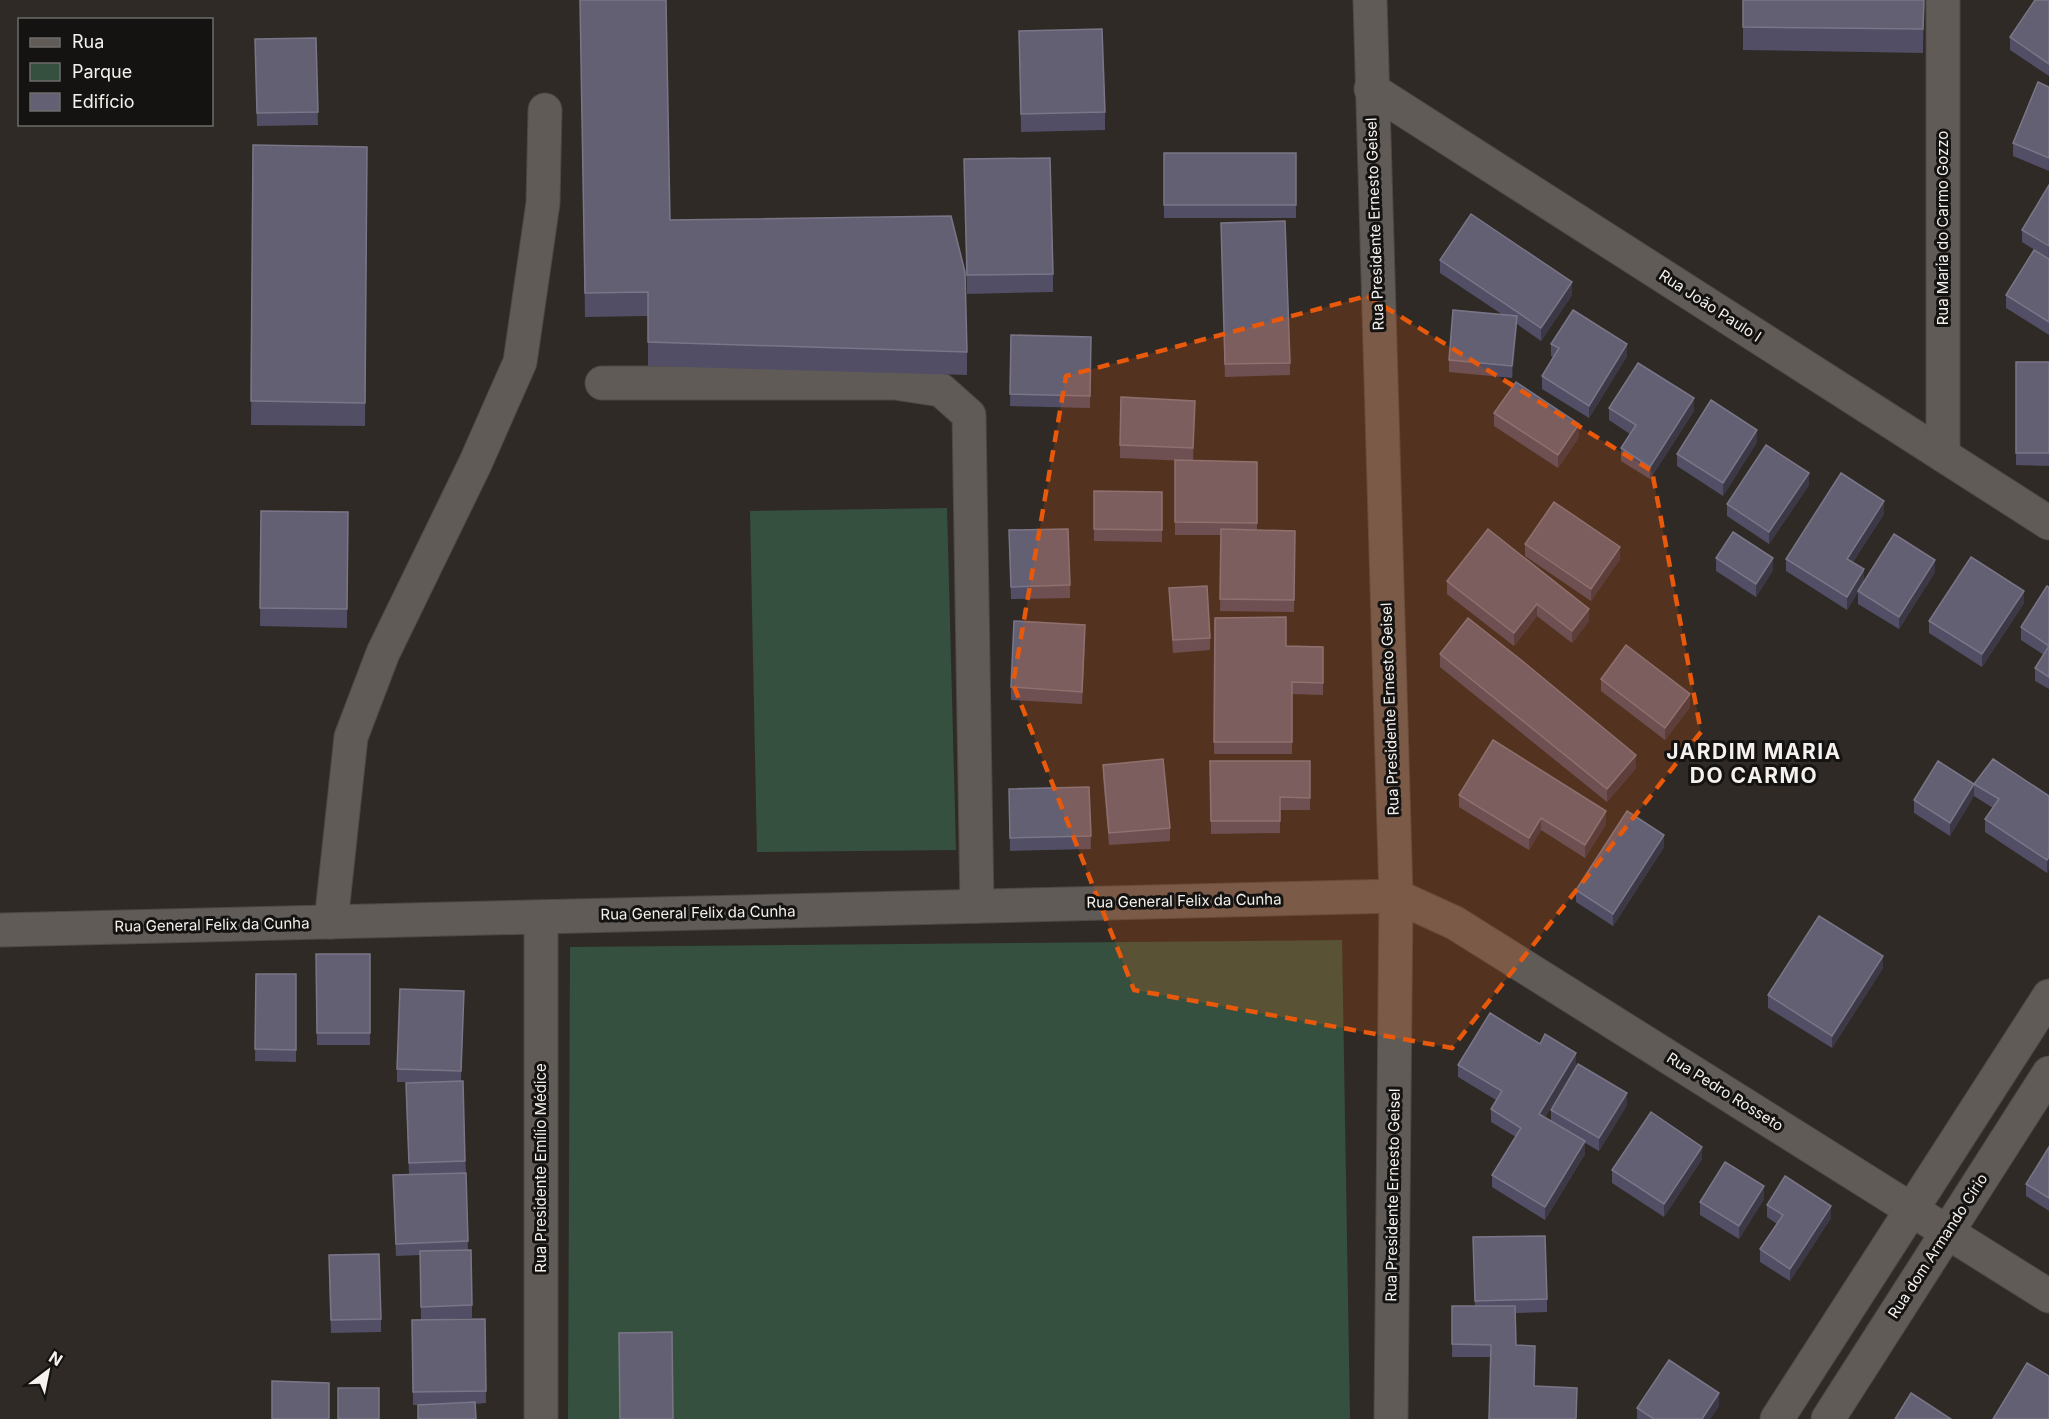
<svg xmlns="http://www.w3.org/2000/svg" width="2049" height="1419" viewBox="0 0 2049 1419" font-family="Inter,sans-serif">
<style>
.green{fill:#36503f}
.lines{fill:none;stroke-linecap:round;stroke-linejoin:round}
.minor-casing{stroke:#4c4845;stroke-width:35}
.minor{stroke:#615b57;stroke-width:33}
.wall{fill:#514e65}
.shaded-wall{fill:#3c3846}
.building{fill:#636074;stroke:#7a7687;stroke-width:1.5}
.marked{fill:#e8590c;fill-opacity:0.2;stroke:#e8590c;stroke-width:4.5;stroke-dasharray:12 8;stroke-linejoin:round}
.labels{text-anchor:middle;stroke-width:6;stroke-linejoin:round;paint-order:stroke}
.street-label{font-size:15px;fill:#f4f1ee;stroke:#151311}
.district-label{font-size:21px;font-weight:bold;letter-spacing:1.5px;fill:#f4f1ee;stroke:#151311}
</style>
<rect width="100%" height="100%" fill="#2f2a26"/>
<g class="green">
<polygon points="947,508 956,850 757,852 750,511"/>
<polygon points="1342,940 1350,1419 568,1419 570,947"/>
</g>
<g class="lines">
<g class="minor-casing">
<g id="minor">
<polyline points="1370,0 1396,896 1391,1419"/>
<polyline points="1371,89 2049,523"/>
<polyline points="602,383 895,383 941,390 969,415 977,906"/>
<polyline points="1943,455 1943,0"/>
<polyline points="331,922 351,737 383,653 475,464 520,362 543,203 545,110"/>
<polyline points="0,930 1396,896 1455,923 2049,1296"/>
<polyline points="541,1419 541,917"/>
<polyline points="1777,1419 2049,996"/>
<polyline points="1828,1419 2049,1073"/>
</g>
</g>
<use href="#minor" class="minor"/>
</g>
<g class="wall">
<polygon points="580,0 670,220 967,352 967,375 648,366 648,316 585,317"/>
<polygon points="1743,0 1924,0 1923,53 1743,50"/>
<polygon points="2049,0 2049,76 2010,50 2010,37"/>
<polygon points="1019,31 1105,112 1105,130 1021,132"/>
<polygon points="316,38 318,125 257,126 255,39"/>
<polygon points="2049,87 2049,171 2013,156 2013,143"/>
<polygon points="253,145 367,147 365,426 251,425"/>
<rect x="1164" y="153" width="132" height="65"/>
<polygon points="964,159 1053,274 1053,292 967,294"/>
<polygon points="2049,185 2049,259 2022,242 2022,230"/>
<polygon points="1221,235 1290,363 1290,375 1225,377"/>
<polygon points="2049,259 2049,335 2006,308 2006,295"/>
<polygon points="1440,260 1572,295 1541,341 1517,324 1512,378 1449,372 1449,360 1503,315 1440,273"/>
<polygon points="1011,335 1091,337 1090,408 1010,406"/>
<polygon points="1551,344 1627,356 1589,418 1542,389 1542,376 1554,357 1551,356"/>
<polygon points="2016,362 2049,362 2049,466 2016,465"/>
<polygon points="1195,401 1193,461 1257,462 1257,530 1295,531 1294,612 1220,611 1221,535 1175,535 1175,460 1188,461 1120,458 1120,445"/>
<polygon points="1609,408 1694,411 1650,479 1621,461 1621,448 1630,434 1609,420"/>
<polygon points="1494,413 1579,437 1558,468 1494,426"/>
<polygon points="1757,442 1723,496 1677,466 1677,454"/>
<polygon points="1809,485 1769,544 1727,516 1727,504"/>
<polygon points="1094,491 1162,492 1162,542 1094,541"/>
<polygon points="261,511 348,512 347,628 260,626"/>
<polygon points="1884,514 1853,562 1864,582 1847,610 1786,571 1786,559"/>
<polygon points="1488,529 1589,621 1572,643 1537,616 1514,646 1447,594 1447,581"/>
<polygon points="1009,543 1070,585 1070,598 1011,599"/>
<polygon points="1525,544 1620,559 1591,601 1525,556"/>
<polygon points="1716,558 1773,570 1756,597 1716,571"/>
<polygon points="1935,572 1899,629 1858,604 1858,591"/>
<polygon points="2049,587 2049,689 2035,681 2035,668 2044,655 2021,640 2021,627"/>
<polygon points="1169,588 1210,638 1210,650 1173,653"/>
<polygon points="2024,603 1982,667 1929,633 1929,621"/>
<polygon points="1215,618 1286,646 1323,647 1323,695 1292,694 1292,754 1214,754"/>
<polygon points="1085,638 1082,704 1011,700 1011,687"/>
<polygon points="1440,654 1636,768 1607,802 1440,667"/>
<polygon points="1601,679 1690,707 1665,740 1601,691"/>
<polygon points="1210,761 1310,761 1310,810 1280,810 1280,833 1211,834"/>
<polygon points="1103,765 1170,828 1170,841 1109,845 1103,777"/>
<polygon points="1974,784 2049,796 2049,869 2047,873 1985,832 1985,819 1993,808 1974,796 1950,836 1914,813 1914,800"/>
<polygon points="1089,787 1091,849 1010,851 1009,789"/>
<polygon points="1459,795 1606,824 1585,858 1541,830 1529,850 1459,807"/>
<polygon points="1664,847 1613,926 1576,902 1576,890"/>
<polygon points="316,954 370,954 370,1045 317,1045"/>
<polygon points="1883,968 1832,1048 1768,1008 1768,995"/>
<polygon points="256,974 296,974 296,1062 255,1061"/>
<polygon points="464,991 461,1081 466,1173 468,1250 472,1305 472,1318 421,1320 420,1255 396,1256 393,1187 393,1175 409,1174 406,1095 419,1082 397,1082 397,1069"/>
<polygon points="1458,1065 1576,1066 1545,1117 1551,1121 1551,1110 1627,1105 1599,1151 1585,1143 1585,1154 1545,1220 1492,1187 1492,1175 1516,1137 1491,1122 1491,1109 1496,1100 1458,1077"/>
<polygon points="2049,1147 2049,1211 2026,1196 2026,1184"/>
<polygon points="1702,1159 1664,1217 1612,1183 1612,1170"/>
<polygon points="1764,1199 1739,1239 1700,1215 1700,1202"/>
<polygon points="1767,1205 1831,1218 1790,1281 1760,1262 1760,1249 1777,1224 1767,1217"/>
<polygon points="1473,1237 1547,1299 1547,1312 1515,1313 1516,1345 1534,1386 1576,1419 1490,1357 1452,1357 1452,1306 1475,1306"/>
<polygon points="329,1267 381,1319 381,1332 331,1333"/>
<polygon points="485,1319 486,1403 475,1404 476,1419 418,1419 418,1405 429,1405 413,1405 412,1320"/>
<polygon points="1719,1406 1710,1419 1637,1419 1637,1408"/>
</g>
<g class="shaded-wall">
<polygon points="1572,282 1572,295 1541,341 1541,328"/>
<polygon points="1517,316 1517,329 1512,378 1512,366"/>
<polygon points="1627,344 1627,356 1589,418 1589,406"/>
<polygon points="1694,398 1694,411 1650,479 1650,467"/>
<polygon points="1579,424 1579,437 1558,468 1558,455"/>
<polygon points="1757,430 1757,442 1723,496 1723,483"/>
<polygon points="1809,473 1809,485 1769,544 1769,532"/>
<polygon points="1884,501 1884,514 1847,571 1847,559"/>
<polygon points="1620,547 1620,559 1591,601 1591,589"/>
<polygon points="1773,558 1773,570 1756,597 1756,584"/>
<polygon points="1935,560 1935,572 1899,629 1899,617"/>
<polygon points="1864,569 1864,582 1847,610 1847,597"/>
<polygon points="2024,591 2024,603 1982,667 1982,654"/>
<polygon points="1537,604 1537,616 1514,646 1514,633"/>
<polygon points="1589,609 1589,621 1572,643 1572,631"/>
<polygon points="1085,625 1085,638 1082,704 1082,692"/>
<polygon points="1690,694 1690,707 1665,740 1665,728"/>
<polygon points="1636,755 1636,768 1607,802 1607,789"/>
<polygon points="1974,784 1974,796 1950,836 1950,823"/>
<polygon points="1606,811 1606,824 1585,858 1585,845"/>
<polygon points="1541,818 1541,830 1529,850 1529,838"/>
<polygon points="1664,835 1664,847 1613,926 1613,914"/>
<polygon points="2049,857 2049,869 2047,873 2047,860"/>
<polygon points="1883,956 1883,968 1832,1048 1832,1036"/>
<polygon points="1576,1053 1576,1066 1539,1126 1539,1114"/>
<polygon points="1627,1093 1627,1105 1599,1151 1599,1138"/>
<polygon points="1585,1141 1585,1154 1545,1220 1545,1207"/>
<polygon points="1702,1147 1702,1159 1664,1217 1664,1204"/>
<polygon points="1764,1186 1764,1199 1739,1239 1739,1226"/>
<polygon points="1831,1206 1831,1218 1790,1281 1790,1269"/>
<polygon points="1719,1393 1719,1406 1710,1419 1702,1419"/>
</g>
<g class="building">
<polygon points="580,0 666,0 670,220 951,216 965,272 967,352 648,342 648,292 585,293"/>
<polygon points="1743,0 1924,0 1923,29 1743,27"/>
<polygon points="2035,0 2049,0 2049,64 2010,37"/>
<polygon points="1102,29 1105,112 1021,114 1019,31"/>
<polygon points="316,38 318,112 257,113 255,39"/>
<polygon points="2038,82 2049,87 2049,158 2013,143"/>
<polygon points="253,145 367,147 365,403 251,401"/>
<rect x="1164" y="153" width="132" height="52"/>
<polygon points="1050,158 1053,274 967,275 964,159"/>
<polygon points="2049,185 2049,246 2022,230"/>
<polygon points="1471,214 1572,282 1541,328 1440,260"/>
<polygon points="1285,221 1290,363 1225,364 1221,223"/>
<polygon points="2034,250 2049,259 2049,322 2006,295"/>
<polygon points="1453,310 1517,316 1512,366 1449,360"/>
<polygon points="1573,310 1627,344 1589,406 1542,376 1559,348 1551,344"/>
<polygon points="1011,335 1091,337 1090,396 1010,394"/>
<rect x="2016" y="362" width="33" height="91"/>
<polygon points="1638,363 1694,398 1650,467 1621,448 1636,425 1609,408"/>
<polygon points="1516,382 1579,424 1558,455 1494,413"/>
<polygon points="1121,397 1195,401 1193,448 1120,445"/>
<polygon points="1711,400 1757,430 1723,483 1677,454"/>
<polygon points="1766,445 1809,473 1769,532 1727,504"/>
<polygon points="1175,460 1257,462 1257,523 1175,522"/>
<polygon points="1841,473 1884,501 1847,559 1864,569 1847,597 1786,559"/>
<polygon points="1094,491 1162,492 1162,530 1094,529"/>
<polygon points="1554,502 1620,547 1591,589 1525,544"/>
<polygon points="261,511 348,512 347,609 260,608"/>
<polygon points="1068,529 1070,585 1011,587 1009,530"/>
<polygon points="1221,529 1295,531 1294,600 1220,599"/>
<polygon points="1488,529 1589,609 1572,631 1537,604 1514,633 1447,581"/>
<polygon points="1733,532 1773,558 1756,584 1716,558"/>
<polygon points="1894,534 1935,560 1899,617 1858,591"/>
<polygon points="1971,557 2024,591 1982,654 1929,621"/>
<polygon points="1207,586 1210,638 1173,640 1169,588"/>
<polygon points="2047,586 2049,587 2049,646 2021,627"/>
<polygon points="1286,617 1286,646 1323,647 1323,683 1292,682 1292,742 1214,742 1215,618"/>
<polygon points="1468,618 1526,664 1636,755 1607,789 1440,654"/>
<polygon points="1014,621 1085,625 1082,692 1011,687"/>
<polygon points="1626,645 1690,694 1665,728 1601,679"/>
<polygon points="2049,646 2049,677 2035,668"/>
<polygon points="1493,740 1606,811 1585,845 1541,818 1529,838 1459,795"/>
<polygon points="1163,759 1170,828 1109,833 1103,765"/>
<polygon points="1993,759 2049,796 2049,857 2047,860 1985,819 1999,799 1974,784"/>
<polygon points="1210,761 1310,761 1310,798 1280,797 1280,821 1211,821"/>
<polygon points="1938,761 1974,784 1950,823 1914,800"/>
<polygon points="1089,787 1091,836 1010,838 1009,789"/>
<polygon points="1627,811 1664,835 1613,914 1576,890"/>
<polygon points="1819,916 1883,956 1832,1036 1768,995"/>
<polygon points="316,954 370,954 370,1033 317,1033"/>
<polygon points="256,974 296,974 296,1050 255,1049"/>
<polygon points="400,989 464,991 461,1071 397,1069"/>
<polygon points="1490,1013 1540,1044 1545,1034 1576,1053 1539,1114 1585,1141 1545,1207 1492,1175 1521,1128 1491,1109 1502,1091 1458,1065"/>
<polygon points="1578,1064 1627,1093 1599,1138 1551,1110"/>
<polygon points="463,1081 465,1161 409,1163 406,1083"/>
<polygon points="1651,1112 1702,1147 1664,1204 1612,1170"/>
<polygon points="2049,1147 2049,1198 2026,1184"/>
<polygon points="1725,1162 1764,1186 1739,1226 1700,1202"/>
<polygon points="466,1173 468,1241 396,1244 393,1175"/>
<polygon points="1785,1176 1831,1206 1790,1269 1760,1249 1783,1215 1767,1205"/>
<polygon points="1545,1236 1547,1299 1475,1301 1473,1237"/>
<polygon points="471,1250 472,1305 421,1307 420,1251"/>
<polygon points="379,1254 381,1319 331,1320 329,1255"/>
<polygon points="1452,1306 1515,1306 1516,1345 1535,1346 1534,1386 1577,1388 1576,1419 1489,1419 1491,1345 1452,1344"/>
<polygon points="485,1319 486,1391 413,1392 412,1320"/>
<polygon points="672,1332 673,1419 620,1419 619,1333"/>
<polygon points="1669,1360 1719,1393 1702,1419 1654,1419 1637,1408"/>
<polygon points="2027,1363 2049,1376 2049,1419 1993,1419"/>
<polygon points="272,1381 329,1383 329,1419 272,1419"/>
<rect x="338" y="1388" width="41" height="31"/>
<polygon points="1911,1393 1951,1419 1895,1419"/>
<polygon points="475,1402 476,1419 418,1419 418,1405"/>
</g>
<path class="marked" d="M1367,296L1652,471L1701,732L1452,1048L1134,990L1013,684L1066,376Z"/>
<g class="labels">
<g class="street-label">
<text transform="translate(1375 224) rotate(-92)" y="5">Rua Presidente Ernesto Geisel</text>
<text transform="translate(1943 228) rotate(-90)" y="5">Rua Maria do Carmo Gozzo</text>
<text transform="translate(1710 306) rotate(33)" y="5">Rua João Paulo I</text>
<text transform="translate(1390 709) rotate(-92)" y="5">Rua Presidente Ernesto Geisel</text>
<text transform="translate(1184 901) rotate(-1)" y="5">Rua General Felix da Cunha</text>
<text transform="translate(698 913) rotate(-1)" y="5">Rua General Felix da Cunha</text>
<text transform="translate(212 925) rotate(-1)" y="5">Rua General Felix da Cunha</text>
<text transform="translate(1725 1092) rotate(32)" y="5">Rua Pedro Rosseto</text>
<text transform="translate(541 1168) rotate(-90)" y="5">Rua Presidente Emílio Médice</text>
<text transform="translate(1393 1195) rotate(-89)" y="5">Rua Presidente Ernesto Geisel</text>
<text transform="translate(1938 1246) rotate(-57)" y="5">Rua dom Armando Círio</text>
</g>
<g class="district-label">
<text x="1754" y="759">JARDIM MARIA<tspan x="1754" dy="24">DO CARMO</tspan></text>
</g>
</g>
<rect x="18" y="18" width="195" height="108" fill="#151311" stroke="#6e6c69" stroke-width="1.5"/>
<rect x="30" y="38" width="30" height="9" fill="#615b57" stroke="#6e6c69" stroke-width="1.5"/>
<text x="72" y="48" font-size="18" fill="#f4f1ee">Rua</text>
<rect x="30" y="63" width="30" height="18" fill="#36503f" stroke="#6e6c69" stroke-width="1.5"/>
<text x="72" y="78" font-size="18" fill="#f4f1ee">Parque</text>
<rect x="30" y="93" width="30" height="18" fill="#636074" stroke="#6e6c69" stroke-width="1.5"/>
<text x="72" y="108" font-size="18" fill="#f4f1ee">Edifício</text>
<g transform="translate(48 1371) rotate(32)" stroke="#151311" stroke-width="4.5" paint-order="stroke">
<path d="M0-4.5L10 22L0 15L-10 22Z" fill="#f4f1ee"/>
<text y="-9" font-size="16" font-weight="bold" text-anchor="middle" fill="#f4f1ee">N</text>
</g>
</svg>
